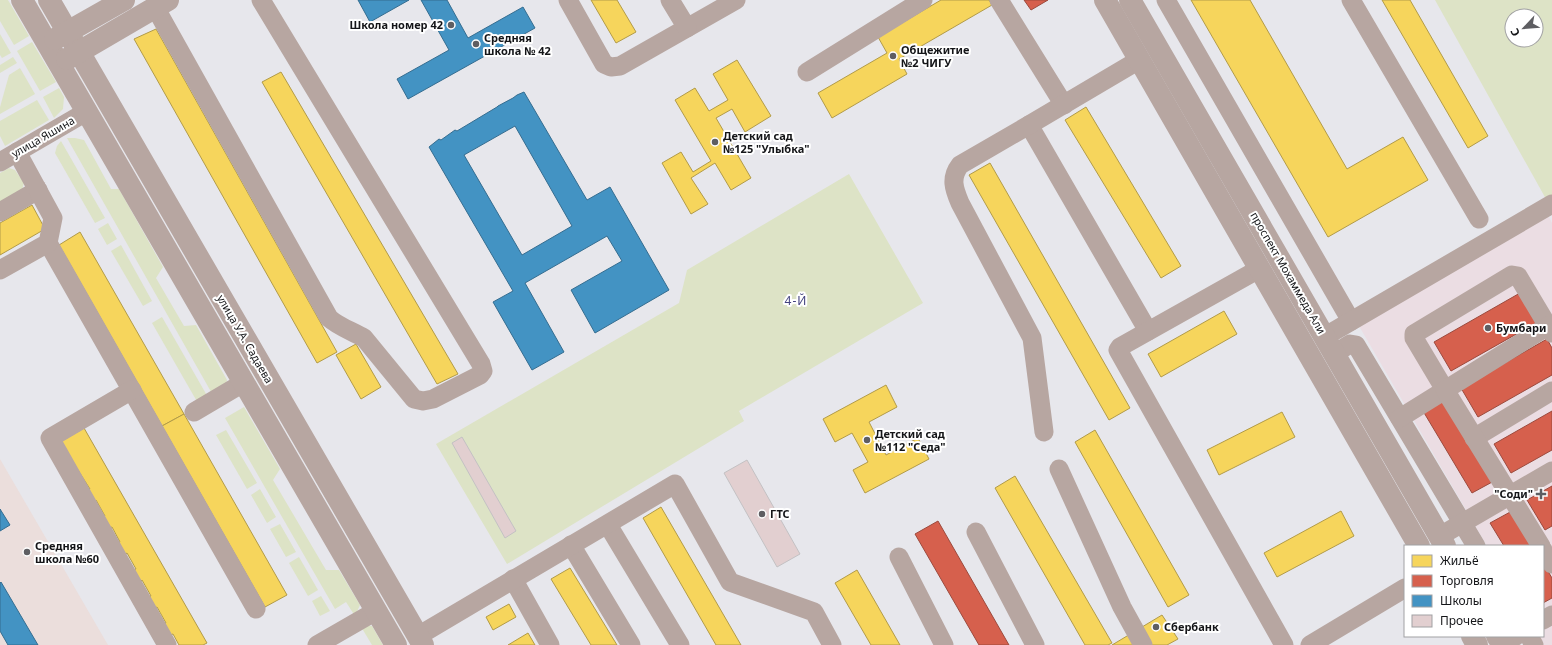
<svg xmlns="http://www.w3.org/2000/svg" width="1552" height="645" viewBox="0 0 1552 645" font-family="'Noto Sans',sans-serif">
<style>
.commercial{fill:#ebdde3}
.education{fill:#ebdedc}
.green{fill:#dde3c6;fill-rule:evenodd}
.homes{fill:#f6d55c;stroke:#b29b48}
.shops{fill:#d6604d;stroke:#9c4a3d}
.schools{fill:#4393c3;stroke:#356d90;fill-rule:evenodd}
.building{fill:#e2cfd0;stroke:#c3c1c3}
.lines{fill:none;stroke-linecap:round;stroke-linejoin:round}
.minor{stroke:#b7a6a1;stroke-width:19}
.major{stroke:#b7a6a1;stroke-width:22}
.poi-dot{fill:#5e5e62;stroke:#fff;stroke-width:1.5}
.labels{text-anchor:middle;stroke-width:4;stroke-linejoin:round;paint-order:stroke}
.poi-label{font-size:11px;font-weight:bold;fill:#141518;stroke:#fff;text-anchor:start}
.street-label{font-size:11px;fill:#141518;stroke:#fff}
.neighbourhood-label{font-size:12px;letter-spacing:1px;fill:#444380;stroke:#fff}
</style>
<rect width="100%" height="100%" fill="#e7e7ec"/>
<polygon class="commercial" points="1547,213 1552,223 1552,645 1543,645 1538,636 1543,636 1543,546 1487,546 1359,326"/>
<polygon class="education" points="0,459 108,645 0,645"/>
<g class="green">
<polygon points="0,0 8,0 29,36 14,45 0,21"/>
<path d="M1435,0H1552V211L1546,199ZM1512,16H1536V40H1512Z"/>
<polygon points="0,34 11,53 2,58 0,55"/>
<polygon points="32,42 56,82 40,91 17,51"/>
<polygon points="13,57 17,63 0,73 0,65"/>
<polygon points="20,68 35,94 0,114 0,107 9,75"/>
<polygon points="59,88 64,97 63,109 54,118 43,97"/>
<polygon points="37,100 49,120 5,146 0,136 0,121"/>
<polygon points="67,138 75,138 84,140 111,189 119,189 163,267 156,278 184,326 196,325 227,380 224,391 214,397"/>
<polygon points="61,141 105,218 95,223 55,153 57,146"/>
<polygon points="9,168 15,170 24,183 22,190 0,203 0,173"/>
<polygon points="849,174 923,303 739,411 744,421 507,564 436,444 679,303 687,270"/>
<polygon points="108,223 117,239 107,245 98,229"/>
<polygon points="121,245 152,301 143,306 111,251"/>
<polygon points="162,317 209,399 199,405 152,323"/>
<polygon points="244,407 280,469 273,480 326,570 339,570 360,605 355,616 346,602 335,609 225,418"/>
<polygon points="226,430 257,483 247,489 216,435"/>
<polygon points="260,489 276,517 267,523 251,495"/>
<polygon points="280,524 296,552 286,557 270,529"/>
<polygon points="299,557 318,590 308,596 289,563"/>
<polygon points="321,596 330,611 320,616 312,601"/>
<polygon points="360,625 372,626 383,645 372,645"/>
</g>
<g class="homes">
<polygon points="591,0 617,0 636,32 616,43"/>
<polygon points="941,0 989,0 992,5 899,59 907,74 832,118 818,93 887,53 878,37"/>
<polygon points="1191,0 1250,0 1347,169 1403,137 1428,180 1328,237"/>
<polygon points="1382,0 1410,0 1488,136 1468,148"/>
<polygon points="156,29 337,352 317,363 134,39"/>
<polygon points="737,60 771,116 745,132 732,109 716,118 751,178 731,190 715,163 691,178 708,204 691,214 662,163 681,152 693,172 711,161 675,100 695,88 709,111 728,100 713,74"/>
<polygon points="281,72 458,374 437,384 262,82"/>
<polygon points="1086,107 1181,266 1161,278 1065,120"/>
<polygon points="990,163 1130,408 1109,420 969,175"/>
<polygon points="32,205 45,229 0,255 0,223"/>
<polygon points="80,232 184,414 162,426 59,245"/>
<polygon points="1224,311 1237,334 1161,377 1148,354"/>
<polygon points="356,344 381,387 361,399 336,355"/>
<polygon points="886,385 897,407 869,422 886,455 918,438 929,459 865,493 853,470 868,462 852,433 835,442 823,419"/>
<polygon points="1282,412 1295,437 1219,475 1207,450"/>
<polygon points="184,414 287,595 265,607 162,426"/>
<polygon points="84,428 207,643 203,645 179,645 173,634 170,635 164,624 166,623 157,607 155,608 149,597 151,596 142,580 140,582 133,570 136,569 127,553 124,555 118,544 120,542 112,527 109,528 103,517 105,516 96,500 94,502 87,490 90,489 60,442"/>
<polygon points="1095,430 1189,595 1168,607 1075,442"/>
<polygon points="1015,476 1112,643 1108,645 1085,645 995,488"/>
<polygon points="661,507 741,645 716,645 643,518"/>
<polygon points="1341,511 1354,536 1277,577 1264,553"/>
<polygon points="570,568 617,645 591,645 551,579"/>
<polygon points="857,570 900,645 871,645 835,583"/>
<polygon points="509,604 516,617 493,630 486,617"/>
<polygon points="1162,615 1178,639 1167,645 1112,645"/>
<polygon points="528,633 535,645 508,645"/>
</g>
<g class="shops">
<polygon points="1024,0 1048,0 1031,10"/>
<polygon points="1520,293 1536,323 1451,371 1434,342"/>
<polygon points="1547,339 1552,348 1552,375 1478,417 1461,388"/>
<polygon points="1444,399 1494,481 1472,493 1423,411"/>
<polygon points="1552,411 1552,450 1511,473 1494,444"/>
<polygon points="1552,486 1552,526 1545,530 1527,500"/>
<polygon points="1512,511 1533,546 1504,546 1490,523"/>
<polygon points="938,521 1009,645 979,645 915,534"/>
<polygon points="1543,563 1552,578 1552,598 1543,603"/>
</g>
<g class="schools">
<polygon points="358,0 409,0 370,22"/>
<polygon points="421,0 447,0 468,38 523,7 535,28 408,99 397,79 449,50"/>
<path d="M524,92L587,200L610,187L669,290L595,333L571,290L622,261L607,236L525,283L564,352L532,370L493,302L513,291L429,147L439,139L441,140L455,130L457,131L497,107L498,106L513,98L517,95ZM515,126L572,226L522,255L464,155Z"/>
<polygon points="0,509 10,525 0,531"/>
<polygon points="1,582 38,645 8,645 0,631 0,583"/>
</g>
<g class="building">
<polygon points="462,437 516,531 505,538 452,443"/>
<polygon points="747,460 800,554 777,567 724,473"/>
</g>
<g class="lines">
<g class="minor">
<polyline points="568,0 604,64 611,67 620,66 736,0"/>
<polyline points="670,0 687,28"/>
<polyline points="999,0 1064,105"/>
<polyline points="1166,0 1351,321"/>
<polyline points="1351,0 1479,219"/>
<path d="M155,7L329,318C339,327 352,331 364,338L414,399L423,401L433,399L480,375L483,371L481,364L261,0"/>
<polyline points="807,72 923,0"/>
<polyline points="1029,125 1148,331"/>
<polyline points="0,162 86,112"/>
<polyline points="0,212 38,190"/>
<polyline points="48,243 256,609"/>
<polyline points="1259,269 1120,347 1118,350 1284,645"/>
<polyline points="0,270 48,243 53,218 17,152"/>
<polyline points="1324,337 1552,204"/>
<polyline points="1334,354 1350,344 1356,345 1476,546"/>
<polyline points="132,390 50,438 167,645"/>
<polyline points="194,412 243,383"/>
<polyline points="1400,418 1445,390 1414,338 1414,334 1512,275 1518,276 1552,333"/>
<path d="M1044,432L1032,338L960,203C954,189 950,178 960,165L1029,125L1139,60"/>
<polyline points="1474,438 1552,391"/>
<polyline points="1059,469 1122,607 1143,645"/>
<polyline points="608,525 680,645"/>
<polyline points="976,532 1035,645"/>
<polyline points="1440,536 1552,471"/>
<polyline points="571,545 631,645"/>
<polyline points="1541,546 1445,390 1548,326"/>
<polyline points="1543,550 1552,564"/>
<polyline points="899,557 944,645"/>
<polyline points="513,579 550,645"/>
<polyline points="1543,620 1552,615"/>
<polyline points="418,636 675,484 730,582 814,612 832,645"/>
<polyline points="1529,636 1534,645"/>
<polyline points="1502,644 1516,636"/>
<polyline points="317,645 376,611"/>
<polyline points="1310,645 1405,588"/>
</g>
<g class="major">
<polyline points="22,0 396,645"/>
<polyline points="49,0 423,645"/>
<polyline points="1105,0 1419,546"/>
<polyline points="1130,0 1445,546"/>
<polyline points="55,39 124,0"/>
<polyline points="67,59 168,0"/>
<polyline points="1472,636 1477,645"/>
<polyline points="1497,636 1503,645"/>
</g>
</g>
<g class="poi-dot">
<circle cx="451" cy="25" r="4"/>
<circle cx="476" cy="44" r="4"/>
<circle cx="893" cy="56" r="4"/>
<circle cx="715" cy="142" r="4"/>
<circle cx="1488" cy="328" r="4"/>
<circle cx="867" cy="440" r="4"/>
<path d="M1539 488h4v4h4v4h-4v4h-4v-4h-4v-4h4z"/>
<circle cx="762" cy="514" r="4"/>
<circle cx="27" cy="552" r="4"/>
<circle cx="1156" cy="627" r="4"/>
</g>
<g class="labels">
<g class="poi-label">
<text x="443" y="29" text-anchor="end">Школа номер 42</text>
<text x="484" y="42">Средняя<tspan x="484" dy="13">школа № 42</tspan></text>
<text x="901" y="54">Общежитие<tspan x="901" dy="13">№2 ЧИГУ</tspan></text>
<text x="723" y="140">Детский сад<tspan x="723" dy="13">№125 "Улыбка"</tspan></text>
<text x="1496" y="332">Бумбари</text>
<text x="875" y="438">Детский сад<tspan x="875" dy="13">№112 "Седа"</tspan></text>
<text x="1533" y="498" text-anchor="end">"Соди"</text>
<text x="770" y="518">ГТС</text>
<text x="35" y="550">Средняя<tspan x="35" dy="13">школа №60</tspan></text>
<text x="1164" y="631">Сбербанк</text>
</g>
<g class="street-label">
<text transform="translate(43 137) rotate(-30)" y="4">улица Яшина</text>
<text transform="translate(1288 273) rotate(60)" y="4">проспект Мохаммеда Али</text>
<text transform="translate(245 339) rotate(60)" y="4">улица У.А. Садаева</text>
</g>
<g class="neighbourhood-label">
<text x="796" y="305">4-Й</text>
</g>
</g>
<rect x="1404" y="545" width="140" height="92" fill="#ffffff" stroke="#a1a1a3"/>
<rect x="1412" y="555" width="20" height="12" fill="#f6d55c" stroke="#a1a1a3"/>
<text x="1440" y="565" font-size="12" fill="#141518">Жильё</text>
<rect x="1412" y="575" width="20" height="12" fill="#d6604d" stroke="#a1a1a3"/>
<text x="1440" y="585" font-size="12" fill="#141518">Торговля</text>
<rect x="1412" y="595" width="20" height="12" fill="#4393c3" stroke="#a1a1a3"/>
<text x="1440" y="605" font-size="12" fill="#141518">Школы</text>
<rect x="1412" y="615" width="20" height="12" fill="#e2cfd0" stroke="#a1a1a3"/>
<text x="1440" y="625" font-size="12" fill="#141518">Прочее</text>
<g transform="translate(1524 28) rotate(244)"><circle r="19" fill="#ffffff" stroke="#a1a1a3"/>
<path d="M0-3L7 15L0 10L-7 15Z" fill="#5e5e62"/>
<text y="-6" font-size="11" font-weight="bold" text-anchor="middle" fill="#141518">С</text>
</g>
</svg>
